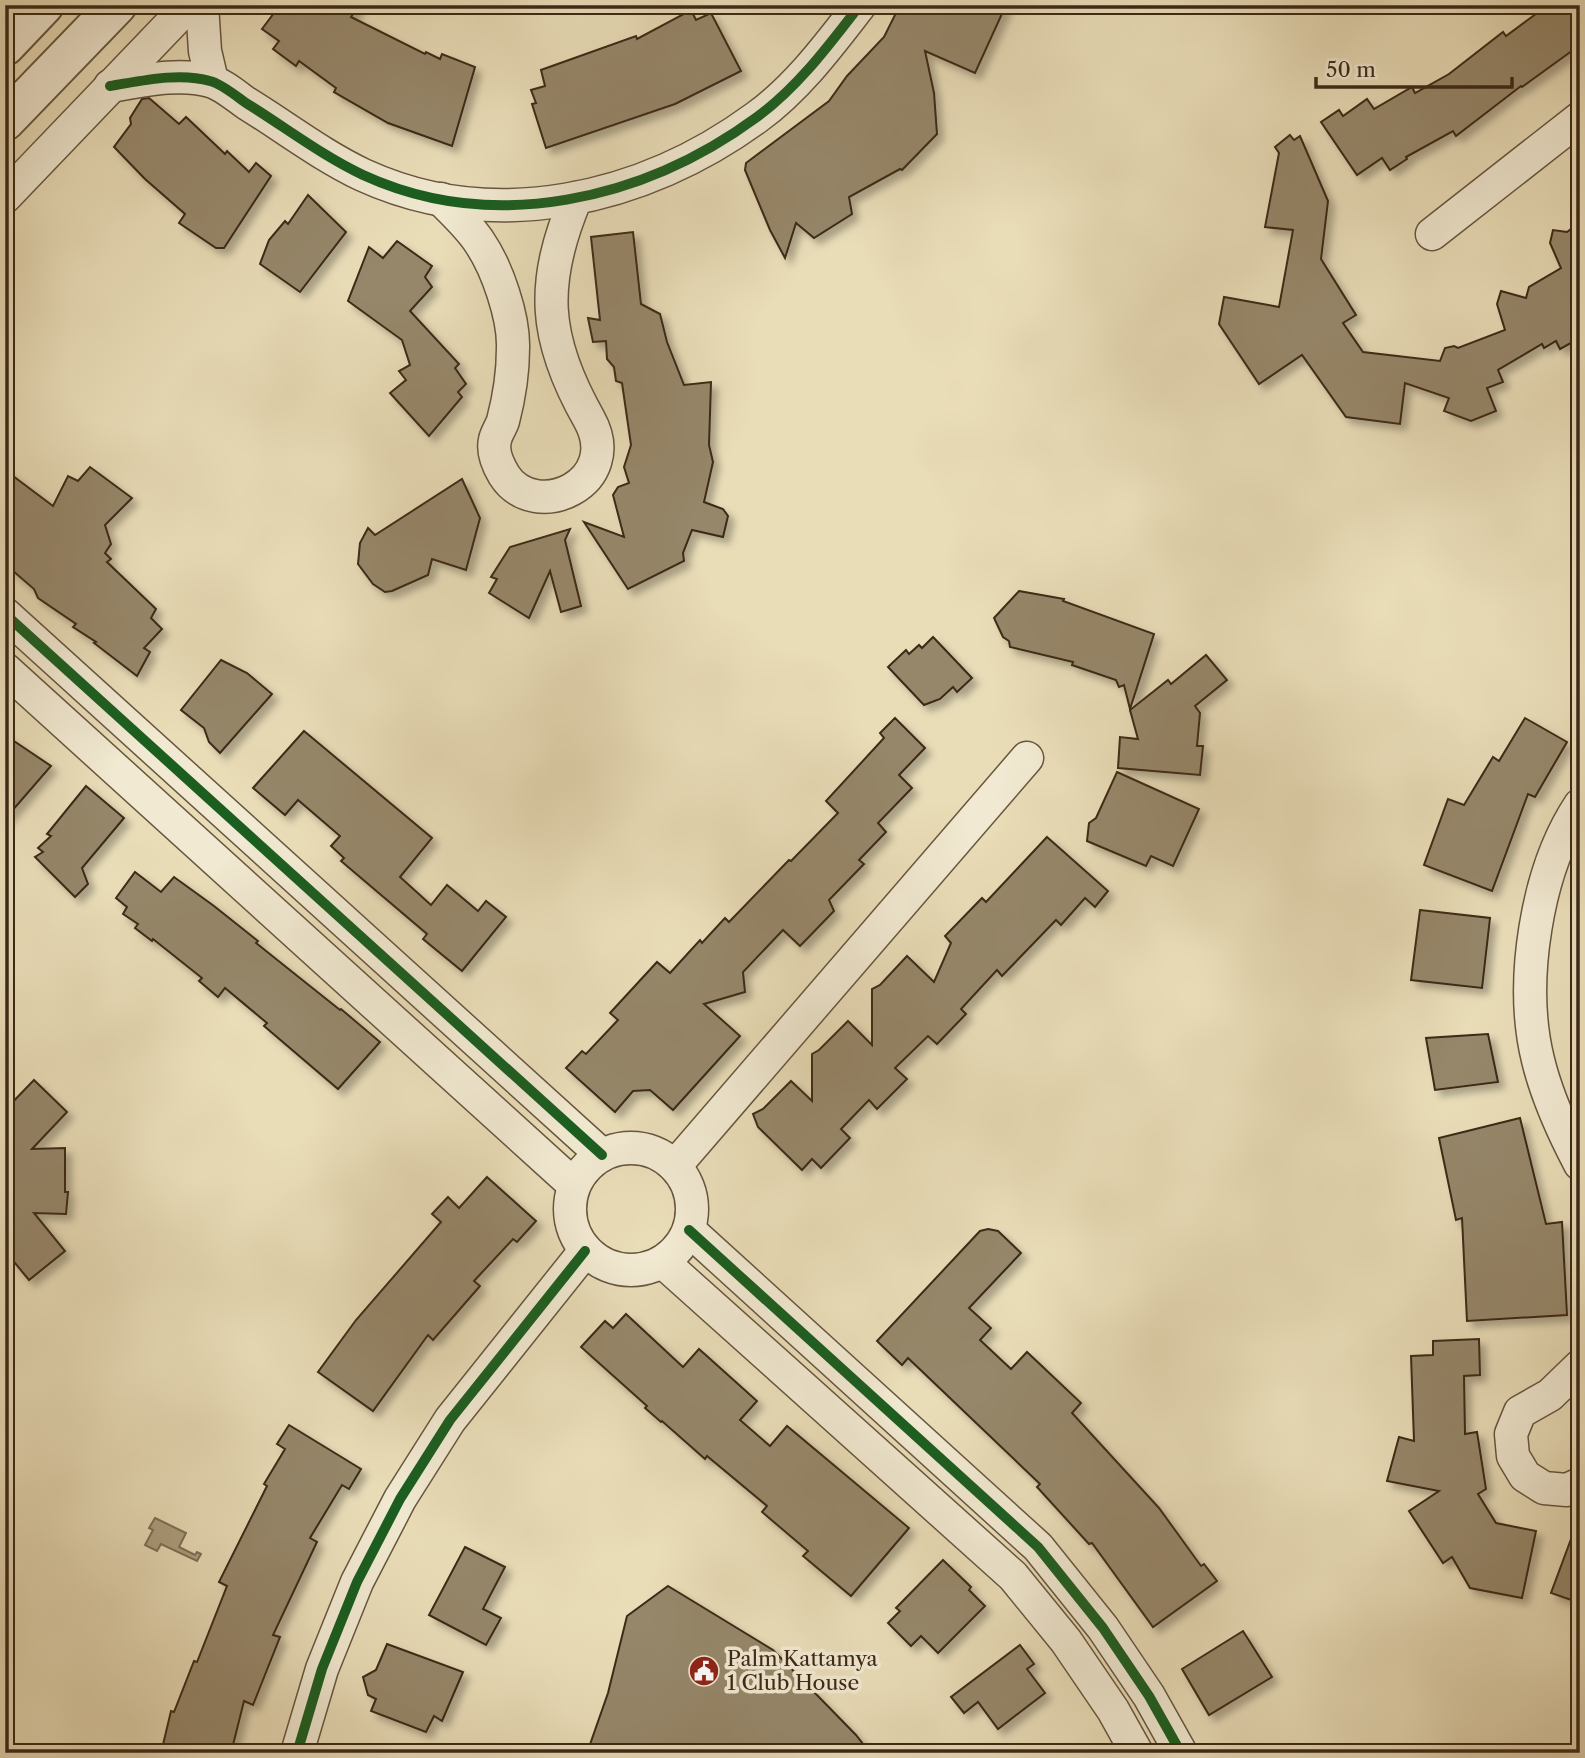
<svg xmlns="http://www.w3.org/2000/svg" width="1585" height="1758" viewBox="0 0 1585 1758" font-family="'Libre Caslon Text',serif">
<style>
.water{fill:#aea081;stroke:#807057;stroke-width:2}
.building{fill:#96876b;stroke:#3c2917;stroke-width:2;filter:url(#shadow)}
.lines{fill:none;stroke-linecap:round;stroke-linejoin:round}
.minor-casing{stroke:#67563f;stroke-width:35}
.tertiary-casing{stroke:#67563f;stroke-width:42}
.minor{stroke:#f1e9d1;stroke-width:32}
.tertiary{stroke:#f1e9d1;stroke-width:38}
.cycleway-casing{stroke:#f1e9d1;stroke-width:15}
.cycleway{stroke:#1b5e20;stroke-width:10}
.labels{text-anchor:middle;stroke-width:7;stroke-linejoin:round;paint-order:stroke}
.poi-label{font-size:21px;fill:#3c2917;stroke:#f1e9d1;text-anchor:start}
</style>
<defs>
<filter id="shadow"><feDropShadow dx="6" dy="6" stdDeviation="3.5" flood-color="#0004"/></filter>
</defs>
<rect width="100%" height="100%" fill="#e9ddb8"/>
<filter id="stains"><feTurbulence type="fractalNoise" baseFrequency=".00286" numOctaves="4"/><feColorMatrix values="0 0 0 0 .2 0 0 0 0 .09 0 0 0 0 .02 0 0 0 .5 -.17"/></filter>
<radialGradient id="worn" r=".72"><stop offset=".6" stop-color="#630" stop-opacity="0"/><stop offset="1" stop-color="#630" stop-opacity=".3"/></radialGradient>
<polygon class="water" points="155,1518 186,1533 179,1547 195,1555 197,1552 201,1554 197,1561 161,1544 157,1551 145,1545 153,1530 149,1528"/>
<g class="building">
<polygon points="280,5 359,5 351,17 425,54 426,52 440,59 442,54 475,67 452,146 388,123 334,92 336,88 299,61 296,66 273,49 279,41 262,29"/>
<polygon points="900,5 1006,5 975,73 925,51 934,93 937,134 902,170 900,169 849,197 852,214 814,238 796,223 785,258 770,230 745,170 746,163 829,101 847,76 884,37"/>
<polygon points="1548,5 1580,5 1580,45 1522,87 1521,86 1456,136 1453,131 1406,157 1407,159 1390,170 1382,158 1357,175 1321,122 1339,110 1343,116 1367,99 1374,109 1412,87 1415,93 1449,74 1503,32 1506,36"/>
<polygon points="691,10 696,20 711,13 741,71 675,104 546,148 532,104 536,103 531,90 545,86 541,70 636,36 637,39"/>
<polygon points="149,98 179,124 186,117 225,154 227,151 249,172 256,163 271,176 224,248 216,248 179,223 185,214 145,179 114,147 131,124 130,118 142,99"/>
<polygon points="1290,135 1294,140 1300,136 1328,201 1321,259 1356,315 1343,323 1363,352 1440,361 1445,348 1454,346 1458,348 1505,330 1497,304 1501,291 1526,298 1529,287 1561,268 1550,243 1553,230 1567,232 1580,222 1580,338 1560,349 1556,341 1544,348 1542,344 1498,370 1503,382 1487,388 1496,411 1471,421 1444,411 1449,398 1405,383 1400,424 1346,417 1302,355 1259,384 1219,324 1224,297 1279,307 1293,230 1265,227 1279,153 1275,147"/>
<polygon points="308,195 346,232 300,292 260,264 269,240 285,221 288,224"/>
<polygon points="633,232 641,304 660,314 667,342 684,385 711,382 709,445 713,462 704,502 723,509 728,516 723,537 692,530 683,553 684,561 628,589 584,522 624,537 613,495 618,487 629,483 624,467 631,445 622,383 616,381 614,367 607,359 606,341 593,342 588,318 600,320 591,237"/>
<polygon points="397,241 432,266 425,277 432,287 410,311 459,364 455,368 466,384 458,392 462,397 429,436 390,393 406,380 399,371 410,365 402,340 348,301 369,247 383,258"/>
<polygon points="90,467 132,498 105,525 111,544 105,553 111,559 107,562 156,609 151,618 162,629 144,648 150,652 137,676 94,643 96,642 73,627 76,624 38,598 34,589 5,564 5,470 53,506 68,476 78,481"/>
<polygon points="462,479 480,518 466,570 432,559 428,575 392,591 385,592 373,584 358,564 360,543 368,528 375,535"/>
<polygon points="570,529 565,540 581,606 561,612 550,571 529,618 489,593 497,579 491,577 510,547"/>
<polygon points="1019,591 1064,599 1063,601 1154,634 1130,709 1124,685 1119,687 1116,680 1072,665 1073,662 1010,647 1009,641 1003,637 994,618"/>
<polygon points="933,637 972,678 957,692 953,687 940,699 924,705 888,667 906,650 909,654 919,645 922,648"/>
<polygon points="1206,655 1227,680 1195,706 1200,713 1197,746 1203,746 1200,775 1118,768 1120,737 1138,739 1130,710 1168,680 1171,684"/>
<polygon points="221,660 247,673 272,694 220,753 209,742 204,728 181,710"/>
<polygon points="895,718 925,748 899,775 912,788 878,823 886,832 859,860 864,864 829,900 834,911 800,946 783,930 743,972 745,992 704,1004 740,1036 673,1110 650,1090 633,1091 615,1112 566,1068 582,1051 586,1054 618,1020 610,1013 657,962 670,973 700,940 702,943 725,918 729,922 789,860 791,861 838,813 826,801 884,738 880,733"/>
<polygon points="1525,718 1567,742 1535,797 1528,794 1492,891 1424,865 1448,799 1464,805 1493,757 1499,761"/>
<polygon points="304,731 432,838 400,877 431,905 447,885 478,911 486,901 506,917 462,971 423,939 427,934 341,861 344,858 331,846 340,836 298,800 285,815 253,788"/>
<polygon points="5,735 51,766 5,819"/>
<polygon points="1117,772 1199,809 1173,866 1151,856 1146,866 1087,841 1089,823 1096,818"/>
<polygon points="86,786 124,818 82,868 88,884 75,897 35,857 43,852 38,848 51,836 47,834"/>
<polygon points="1047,837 1108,891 1095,907 1085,898 1061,925 1056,920 1002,976 997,970 961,1009 966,1014 937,1044 928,1036 895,1068 907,1079 877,1109 869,1100 841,1129 850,1138 821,1168 812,1159 802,1170 758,1127 753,1114 763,1109 791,1081 812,1101 812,1054 819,1050 848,1021 872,1045 872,989 880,985 907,956 934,982 951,943 945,936 982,898 986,902"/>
<polygon points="135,872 161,892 174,877 214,906 258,941 256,943 340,1010 341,1009 380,1042 338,1089 264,1026 267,1023 225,988 218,997 199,981 202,978 153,939 152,941 135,928 138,924 123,914 127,907 116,898"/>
<polygon points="1420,910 1490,918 1482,988 1411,980"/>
<polygon points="1488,1034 1498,1082 1435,1090 1426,1038"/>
<polygon points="34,1080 67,1112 32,1149 65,1148 65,1192 68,1192 66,1214 34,1213 65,1251 29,1280 5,1251 5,1110"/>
<polygon points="1520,1118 1546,1224 1562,1222 1567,1315 1467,1321 1462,1218 1456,1220 1439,1138"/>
<polygon points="487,1177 536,1221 517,1242 513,1239 474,1281 480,1286 433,1340 428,1335 373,1411 318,1372 356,1320 441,1222 432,1214 448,1197 459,1208"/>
<polygon points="988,1229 998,1231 1021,1253 969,1308 991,1328 980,1340 1011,1369 1027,1352 1081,1403 1072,1413 1159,1508 1201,1566 1204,1564 1217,1581 1153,1627 1092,1543 1089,1544 1037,1487 1040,1484 908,1358 902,1365 877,1341 980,1231"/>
<polygon points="626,1314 683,1367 699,1349 757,1401 740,1420 770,1446 787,1426 909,1528 851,1596 803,1556 808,1551 762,1512 767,1506 707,1456 705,1459 662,1421 661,1422 645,1408 647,1406 581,1347 605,1321 613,1328"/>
<polygon points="1479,1339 1480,1375 1464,1376 1465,1434 1477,1432 1486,1489 1478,1494 1496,1523 1536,1531 1522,1598 1470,1588 1452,1557 1443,1563 1409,1511 1439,1491 1387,1481 1399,1437 1414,1441 1411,1356 1433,1355 1433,1341"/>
<polygon points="289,1425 361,1469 349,1489 342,1485 310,1538 317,1542 273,1635 280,1637 253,1705 244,1701 231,1753 161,1753 171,1711 174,1712 194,1661 197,1662 227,1586 219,1582 267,1486 264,1484 285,1449 277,1444"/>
<polygon points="1577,1523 1580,1523 1580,1603 1551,1593"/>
<polygon points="465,1547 505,1567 483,1609 501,1618 486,1645 429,1615"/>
<polygon points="943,1560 971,1587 969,1590 985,1606 938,1653 921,1636 911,1646 888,1623 900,1611 896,1608"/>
<polygon points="668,1586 773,1650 856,1735 870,1753 587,1753 608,1693 627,1616"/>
<polygon points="1243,1631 1272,1677 1209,1715 1182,1669"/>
<polygon points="387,1644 463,1672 442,1721 434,1716 426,1732 371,1711 376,1699 368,1695 363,1677 376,1670"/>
<polygon points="1020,1645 1034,1664 1027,1669 1045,1693 998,1729 978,1702 964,1713 951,1697"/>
</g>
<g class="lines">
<g class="minor-casing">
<g id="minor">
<polyline points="202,5 205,51 212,81"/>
<path d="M110,86C141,81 179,72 210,81C222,84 236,96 246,103C285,127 321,155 363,175C494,235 644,200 757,117C798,87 829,45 860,5"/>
<polyline points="5,197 189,5"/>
<path d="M441,199C454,213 470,227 480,243C497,268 514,317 513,348C513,371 509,398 503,421C501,427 496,434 495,440C492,452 498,465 504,475C535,524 625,483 589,419C543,338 540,283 576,198"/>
<polyline points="1432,234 1580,118"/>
<polyline points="5,614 602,1155"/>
<polyline points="5,669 574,1185"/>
<path d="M1580,805C1536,871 1519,983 1538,1060C1547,1097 1562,1130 1580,1164"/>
<circle cx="631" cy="1209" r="61"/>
<polyline points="675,1166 1027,758"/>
<polyline points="689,1230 1038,1547 1103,1628 1149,1696 1181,1753"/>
<polyline points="663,1262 1013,1576 1066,1641 1113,1710 1137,1753"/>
<polyline points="1580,1366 1550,1395 1520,1412 1511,1434 1513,1456 1525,1476 1544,1488 1567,1490 1580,1484"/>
<polyline points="297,1753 322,1669 357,1582 400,1499 450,1420 585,1251"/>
</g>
</g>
<g class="tertiary-casing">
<g id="tertiary">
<polyline points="5,46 44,5"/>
<polyline points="5,121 117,5"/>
</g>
</g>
<use href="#minor" class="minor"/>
<use href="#tertiary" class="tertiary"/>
<g class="cycleway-casing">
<g id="cycleway">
<path d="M110,86C141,81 179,72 210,81C222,84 236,96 246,103C285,127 321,155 363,175C494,235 644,200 757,117C798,87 829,45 860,5"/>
<polyline points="5,614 602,1155"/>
<polyline points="689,1230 1038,1547 1103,1628 1149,1696 1181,1753"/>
<polyline points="297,1753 322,1669 357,1582 400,1499 450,1420 585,1251"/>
</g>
</g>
<use href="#cycleway" class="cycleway"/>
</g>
<defs>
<g id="civic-disc" transform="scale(1.575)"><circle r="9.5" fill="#8f2418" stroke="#f1e9d1"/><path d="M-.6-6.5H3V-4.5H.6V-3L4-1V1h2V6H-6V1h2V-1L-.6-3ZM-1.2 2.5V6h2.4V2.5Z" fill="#fff"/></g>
</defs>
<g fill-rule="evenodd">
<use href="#civic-disc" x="704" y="1671"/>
</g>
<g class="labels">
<g class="poi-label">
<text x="727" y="1666">Palm Kattamya<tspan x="727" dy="24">1 Club House</tspan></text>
</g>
</g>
<rect width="1585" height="1758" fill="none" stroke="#e9ddb8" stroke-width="28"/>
<rect x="7" y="7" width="1571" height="1744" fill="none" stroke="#3c2917" stroke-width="3.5"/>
<rect x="14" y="14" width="1557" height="1730" fill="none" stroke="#3c2917" stroke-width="2"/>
<path d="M1316 77v10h196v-10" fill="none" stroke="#3c2917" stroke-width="3.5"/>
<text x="1326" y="77" font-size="21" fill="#3c2917" stroke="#f1e9d1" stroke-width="5" paint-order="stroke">50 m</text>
<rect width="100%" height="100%" filter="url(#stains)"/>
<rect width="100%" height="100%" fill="url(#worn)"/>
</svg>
